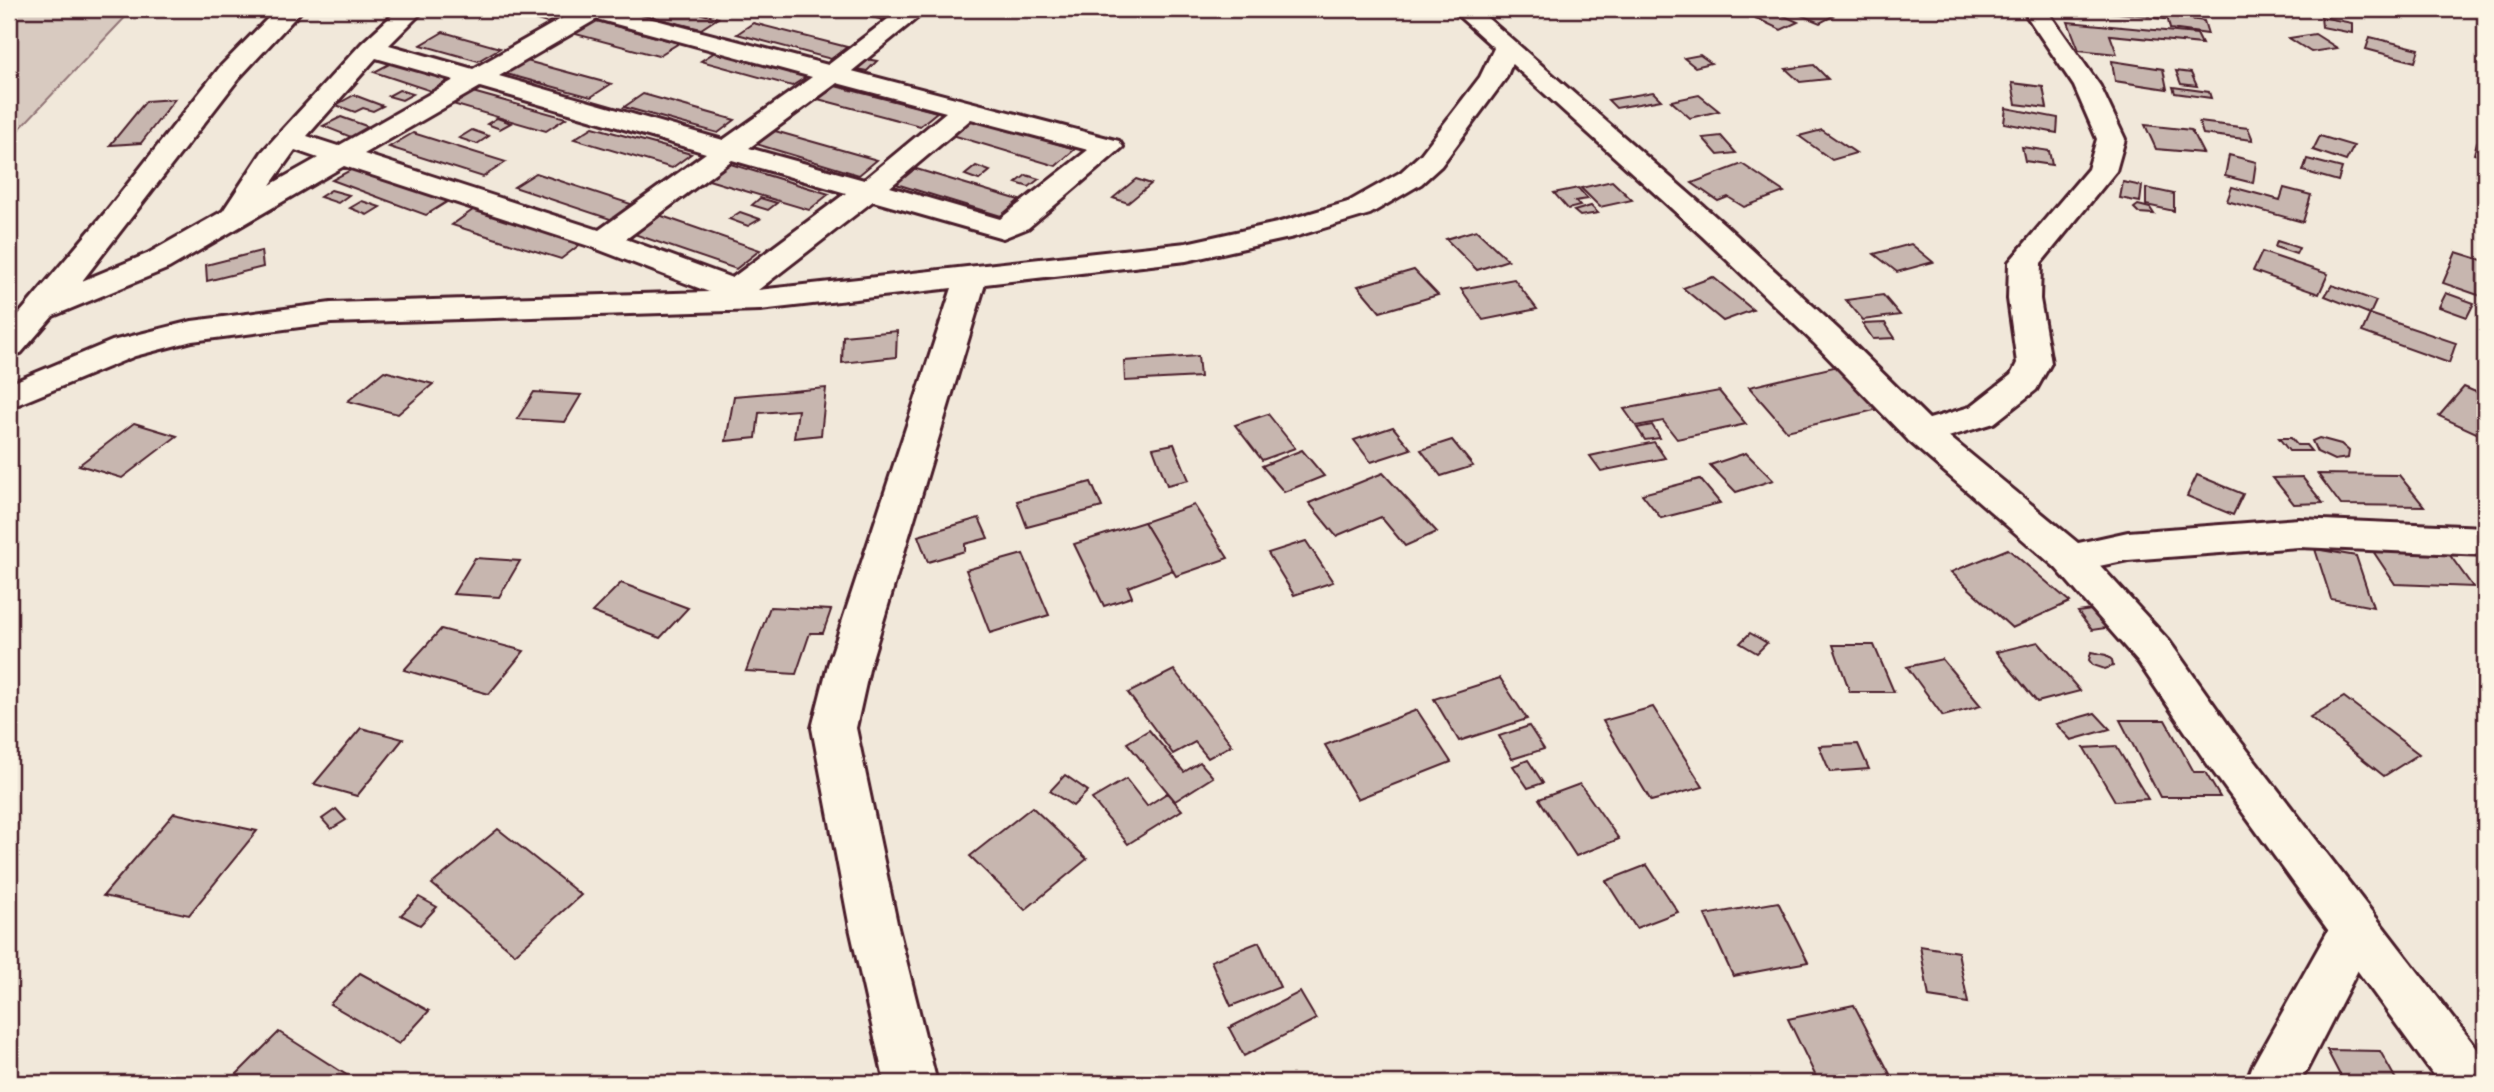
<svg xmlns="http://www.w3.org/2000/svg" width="2494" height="1092" viewBox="0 0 2494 1092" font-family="Pangolin,sans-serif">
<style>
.green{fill:#d8cac0;stroke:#917476;stroke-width:2}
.building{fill:#c7b6af;stroke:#4a1f2b;stroke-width:2}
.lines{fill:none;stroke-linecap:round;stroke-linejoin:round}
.minor-casing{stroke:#4a1f2b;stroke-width:6}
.major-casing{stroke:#4a1f2b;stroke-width:6}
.minor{fill:#fcf5e5;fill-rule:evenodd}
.major{fill:#fcf5e5;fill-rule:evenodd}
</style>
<rect width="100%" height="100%" fill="#f1e8da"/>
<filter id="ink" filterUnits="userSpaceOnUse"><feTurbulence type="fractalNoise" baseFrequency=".0143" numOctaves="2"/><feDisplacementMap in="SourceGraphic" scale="14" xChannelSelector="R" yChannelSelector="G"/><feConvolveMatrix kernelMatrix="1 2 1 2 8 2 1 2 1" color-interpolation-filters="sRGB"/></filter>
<g filter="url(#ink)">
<polygon class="green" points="9,9 133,9 9,140"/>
<g class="building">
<polygon points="499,9 547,9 563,13 547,23"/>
<polygon points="620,9 682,9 718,18 701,29"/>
<polygon points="840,9 898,9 883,20"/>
<polygon points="1786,9 1815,9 1833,16 1820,23"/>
<polygon points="2108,9 2146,9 2149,16 2109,12"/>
<polygon points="2149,9 2170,9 2174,16 2162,15 2165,19 2155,18"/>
<polygon points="2366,9 2420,9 2410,17 2392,10 2383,17 2364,11"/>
<polygon points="1771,10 1798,22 1781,30 1754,17"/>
<polygon points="2167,16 2204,21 2208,34 2170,29"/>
<polygon points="2321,17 2352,23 2352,33 2322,27"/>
<polygon points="590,19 679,43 658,56 568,32"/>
<polygon points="2068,22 2197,34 2202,44 2110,35 2117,54 2079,50"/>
<polygon points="753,23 847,47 831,59 737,34"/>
<polygon points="443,32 500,48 478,61 421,45"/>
<polygon points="2315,34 2337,48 2311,52 2289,38"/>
<polygon points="2370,37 2419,49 2415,62 2366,49"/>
<polygon points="715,52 806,77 792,86 701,61"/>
<polygon points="1700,55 1711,63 1695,67 1684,58"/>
<polygon points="866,59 877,61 867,71 856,69"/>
<polygon points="523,60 611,84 591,97 503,73"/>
<polygon points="2112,61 2163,69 2167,89 2115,81"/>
<polygon points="393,62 449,80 431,91 374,72"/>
<polygon points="1814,65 1828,79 1800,82 1786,69"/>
<polygon points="2176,71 2191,73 2197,86 2181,84"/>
<polygon points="2012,83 2043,87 2047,108 2016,104"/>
<polygon points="835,86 937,112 920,126 818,99"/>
<polygon points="2173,87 2209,92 2211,98 2175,93"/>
<polygon points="399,90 413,94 402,100 388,96"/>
<polygon points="469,91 566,118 546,131 449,103"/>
<polygon points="1653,92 1661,100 1616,108 1608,100"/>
<polygon points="643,94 735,120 718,133 624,107"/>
<polygon points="354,95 383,106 373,111 363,108 355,112 336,105"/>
<polygon points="1699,95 1719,111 1690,118 1671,101"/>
<polygon points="175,99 141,143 110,145 146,101"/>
<polygon points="2006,108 2058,118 2057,133 2004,123"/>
<polygon points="341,117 369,127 351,137 323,126"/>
<polygon points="969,117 1075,149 1056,166 949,134"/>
<polygon points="497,118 511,123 500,129 487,124"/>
<polygon points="2199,122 2248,128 2253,140 2203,134"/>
<polygon points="2145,125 2191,130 2203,153 2156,149"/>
<polygon points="593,127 691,154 672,168 574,139"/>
<polygon points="472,130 489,136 477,144 459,138"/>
<polygon points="1822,130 1856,153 1832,160 1799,136"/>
<polygon points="775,131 877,160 859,175 756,144"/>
<polygon points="413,133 506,162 483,177 389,147"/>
<polygon points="1721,136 1736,153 1718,155 1703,138"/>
<polygon points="2320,136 2354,146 2346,161 2313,150"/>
<polygon points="2477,142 2485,145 2485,157 2474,154"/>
<polygon points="2022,147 2049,151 2052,165 2025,161"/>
<polygon points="2229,155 2256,162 2253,183 2225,176"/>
<polygon points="2307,159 2342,168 2338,181 2303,171"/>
<polygon points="724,162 829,194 809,210 702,178"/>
<polygon points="1742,164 1784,192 1744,207 1728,197 1718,201 1692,183"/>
<polygon points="976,166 990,171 979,180 965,175"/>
<polygon points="356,167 450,200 426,215 332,180"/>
<polygon points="913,168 1019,200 1001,216 893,183"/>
<polygon points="536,173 634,205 613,220 514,187"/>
<polygon points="1026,175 1039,179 1029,187 1016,183"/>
<polygon points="1136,179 1151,184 1128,203 1113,198"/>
<polygon points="1612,181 1632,200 1600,207 1581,188"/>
<polygon points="2123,182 2142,186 2140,202 2120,198"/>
<polygon points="2232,187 2280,200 2284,188 2311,195 2303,222 2227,201"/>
<polygon points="1578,188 1588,199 1575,201 1580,206 1568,209 1554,193"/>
<polygon points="2146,188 2174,194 2174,211 2146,205"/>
<polygon points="331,190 349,195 338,203 320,197"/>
<polygon points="760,198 777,203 768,210 752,205"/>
<polygon points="362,201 380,207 367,215 350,208"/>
<polygon points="2138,205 2150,208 2154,214 2139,213 2134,208"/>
<polygon points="1591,206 1598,213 1580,216 1574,211"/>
<polygon points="477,207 586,240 561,259 452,225"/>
<polygon points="740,212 760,219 748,226 729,219"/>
<polygon points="659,215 760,250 736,269 634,234"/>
<polygon points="1476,230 1508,260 1477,270 1446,239"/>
<polygon points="2277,241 2299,248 2296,254 2275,247"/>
<polygon points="1911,244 1933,262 1897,272 1874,254"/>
<polygon points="261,251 263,267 207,281 206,265"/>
<polygon points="2262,252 2328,274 2319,294 2253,271"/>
<polygon points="2456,252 2485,261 2484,297 2443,283"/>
<polygon points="1414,270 1438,295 1380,312 1358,286"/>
<polygon points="1713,277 1753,310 1723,321 1683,288"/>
<polygon points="1514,279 1537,309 1483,320 1461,289"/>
<polygon points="2332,285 2376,301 2370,314 2325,296"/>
<polygon points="2446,293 2474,303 2467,317 2439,307"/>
<polygon points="1883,295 1900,315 1863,320 1846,300"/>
<polygon points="2370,314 2456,343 2449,363 2362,332"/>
<polygon points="1885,323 1895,338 1873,339 1863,324"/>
<polygon points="897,331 896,357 842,363 843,336"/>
<polygon points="1198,356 1200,377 1125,381 1124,361"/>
<polygon points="1838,366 1879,409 1787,431 1749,387"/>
<polygon points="384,371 433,384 398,414 348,401"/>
<polygon points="2464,387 2485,396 2485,437 2439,416"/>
<polygon points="826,388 821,435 794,438 798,410 759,413 756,438 726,441 734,396"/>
<polygon points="1719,391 1746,424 1677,439 1663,421 1636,426 1624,409"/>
<polygon points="534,392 581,395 565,422 517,419"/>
<polygon points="1268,414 1295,448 1262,460 1235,425"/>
<polygon points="134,423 177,436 122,478 79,465"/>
<polygon points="1652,425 1660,438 1645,440 1637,428"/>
<polygon points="1393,427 1411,449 1371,462 1354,440"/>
<polygon points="2279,438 2291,438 2297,445 2306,445 2311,451 2289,451"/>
<polygon points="2319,438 2341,444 2349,451 2348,458 2334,460 2317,452 2312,441"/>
<polygon points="1452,440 1473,466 1441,476 1421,450"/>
<polygon points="1654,442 1665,458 1601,471 1590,456"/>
<polygon points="1174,444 1189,480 1167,485 1153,448"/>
<polygon points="1302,450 1324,476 1284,492 1262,466"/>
<polygon points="1746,453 1773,480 1736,492 1710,465"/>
<polygon points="1383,473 1437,532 1405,546 1381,517 1336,536 1309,503"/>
<polygon points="2318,474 2399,475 2424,506 2341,505"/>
<polygon points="2197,475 2243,494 2233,515 2187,496"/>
<polygon points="2302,477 2323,503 2294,504 2273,478"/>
<polygon points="1700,479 1720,503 1661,518 1642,494"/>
<polygon points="1091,482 1102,507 1027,527 1017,501"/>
<polygon points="1194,505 1228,558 1176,576 1144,522"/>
<polygon points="979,518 988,538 965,544 965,551 928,562 918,536"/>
<polygon points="1144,522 1173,570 1128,587 1132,597 1104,606 1074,544"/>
<polygon points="2365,539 2441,543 2473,587 2395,584"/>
<polygon points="1306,541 1333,582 1294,595 1268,553"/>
<polygon points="2008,549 2070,602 2012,628 1951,572"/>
<polygon points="2315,549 2356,556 2373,607 2331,599"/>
<polygon points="1023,554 1049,615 990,633 966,570"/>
<polygon points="475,558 520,561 499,597 453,594"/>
<polygon points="621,583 688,608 660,638 592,612"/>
<polygon points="770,607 831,610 823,633 810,633 796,674 746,671"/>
<polygon points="2105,608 2119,626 2092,630 2078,612"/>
<polygon points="441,629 524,651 489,694 404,670"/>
<polygon points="1750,633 1767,643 1757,653 1740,643"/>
<polygon points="2038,642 2080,691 2037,702 1996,652"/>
<polygon points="1833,645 1874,645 1894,692 1850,692"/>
<polygon points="2091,652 2106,655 2112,660 2113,666 2105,669 2093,665 2089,660"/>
<polygon points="1942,659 1981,706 1943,716 1907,667"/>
<polygon points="1174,670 1232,745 1208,758 1195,742 1173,754 1128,693"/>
<polygon points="1500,678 1527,719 1459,741 1434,699"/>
<polygon points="2344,697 2419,754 2384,776 2310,717"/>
<polygon points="1653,707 1703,787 1651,801 1603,721"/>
<polygon points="1417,710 1451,762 1357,799 1325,745"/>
<polygon points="2095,713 2110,729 2071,740 2056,724"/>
<polygon points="2120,720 2165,720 2194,772 2205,772 2220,797 2160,797"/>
<polygon points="1529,726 1544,749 1512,759 1499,736"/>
<polygon points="361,728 403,739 357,796 314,784"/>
<polygon points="1149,730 1184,772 1200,762 1213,777 1175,801 1127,743"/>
<polygon points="1858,744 1869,769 1830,772 1819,746"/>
<polygon points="2116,746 2148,799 2115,801 2084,748"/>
<polygon points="1528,760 1543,783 1528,788 1513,766"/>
<polygon points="1065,775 1088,791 1073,806 1050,791"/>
<polygon points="1126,779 1147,806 1167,793 1182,810 1128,844 1092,799"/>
<polygon points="1580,784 1619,839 1576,856 1539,799"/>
<polygon points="1032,807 1087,859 1025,910 970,856"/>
<polygon points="336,809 346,820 331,829 322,819"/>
<polygon points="174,813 257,831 189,915 103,896"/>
<polygon points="498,829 581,895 515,954 432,884"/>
<polygon points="1647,865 1678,912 1636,928 1606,881"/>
<polygon points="419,897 437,907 420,925 401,915"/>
<polygon points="1778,902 1808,962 1733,976 1705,915"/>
<polygon points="1259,942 1280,987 1231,1006 1211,961"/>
<polygon points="1920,946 1958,952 1968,1003 1929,997"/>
<polygon points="360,973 429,1011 399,1044 330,1004"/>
<polygon points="1300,992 1316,1019 1244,1056 1229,1028"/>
<polygon points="1854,1005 1890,1074 1844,1083 1819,1083 1788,1019"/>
<polygon points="279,1032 348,1076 341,1083 228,1083"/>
<polygon points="2327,1050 2380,1051 2398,1083 2344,1083"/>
</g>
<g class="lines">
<g class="minor-casing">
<g id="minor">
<path d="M277,9H303L239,78L82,281L147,254L223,211L262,152L362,43L399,9H425L389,45L473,69L575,11L574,9H614L828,65L901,9H928L852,71L1119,141L1123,147L1028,228L1003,238L873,201L758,290L1186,243L1277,223L1348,202L1401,172L1421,154L1480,77L1496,44L1505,41L1514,44L1518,49L1506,78L1441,166L1421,184L1370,214L1294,237L1186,261L985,284L870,665L856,728L898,928L937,1083H885L850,928L812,728L828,665L952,288L760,310L331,323L192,341L135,356L9,408V384L112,341L192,321L331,303L709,292L592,247L344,166L169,268L53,316L21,353L9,356V326L104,214L220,67ZM597,19L812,77L723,140L499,76ZM376,58L454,80L338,146L307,136ZM837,83L946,112L864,180L749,148ZM480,87L706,153L599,230L364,154ZM971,119L1088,150L1000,219L890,187ZM295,150L318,158L270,185ZM732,160L846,193L732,278L626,239Z"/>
<polygon points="2022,9 2046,9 2100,86 2125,139 2116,171 2041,263 2040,299 2051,363 2036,390 1994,423 1922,445 1909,441 1904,433 1909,425 1970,407 2011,375 2017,363 2008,299 2009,262 2088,169 2097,139 2074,86"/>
<polygon points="2299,519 2485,527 2485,555 2299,547 2128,560 2070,572 2056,568 2051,558 2056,548 2128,532"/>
<polygon points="2355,907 2372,913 2379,929 2300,1083 2246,1083 2253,1065 2338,913"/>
</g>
</g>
<g class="major-casing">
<polygon id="major" points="1451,9 1477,9 1724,224 1838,329 1935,425 2084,548 2169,641 2234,733 2485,1059 2485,1083 2439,1083 2204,759 2139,663 2056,568 1909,441 1814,343 1702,236"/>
</g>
<use href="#minor" class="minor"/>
<use href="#major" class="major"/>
</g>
</g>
<rect width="2494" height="1092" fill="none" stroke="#fcf5e5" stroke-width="35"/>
<rect x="18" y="18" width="2459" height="1057" fill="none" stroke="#4a1f2b" stroke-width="2.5" filter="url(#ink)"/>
</svg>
